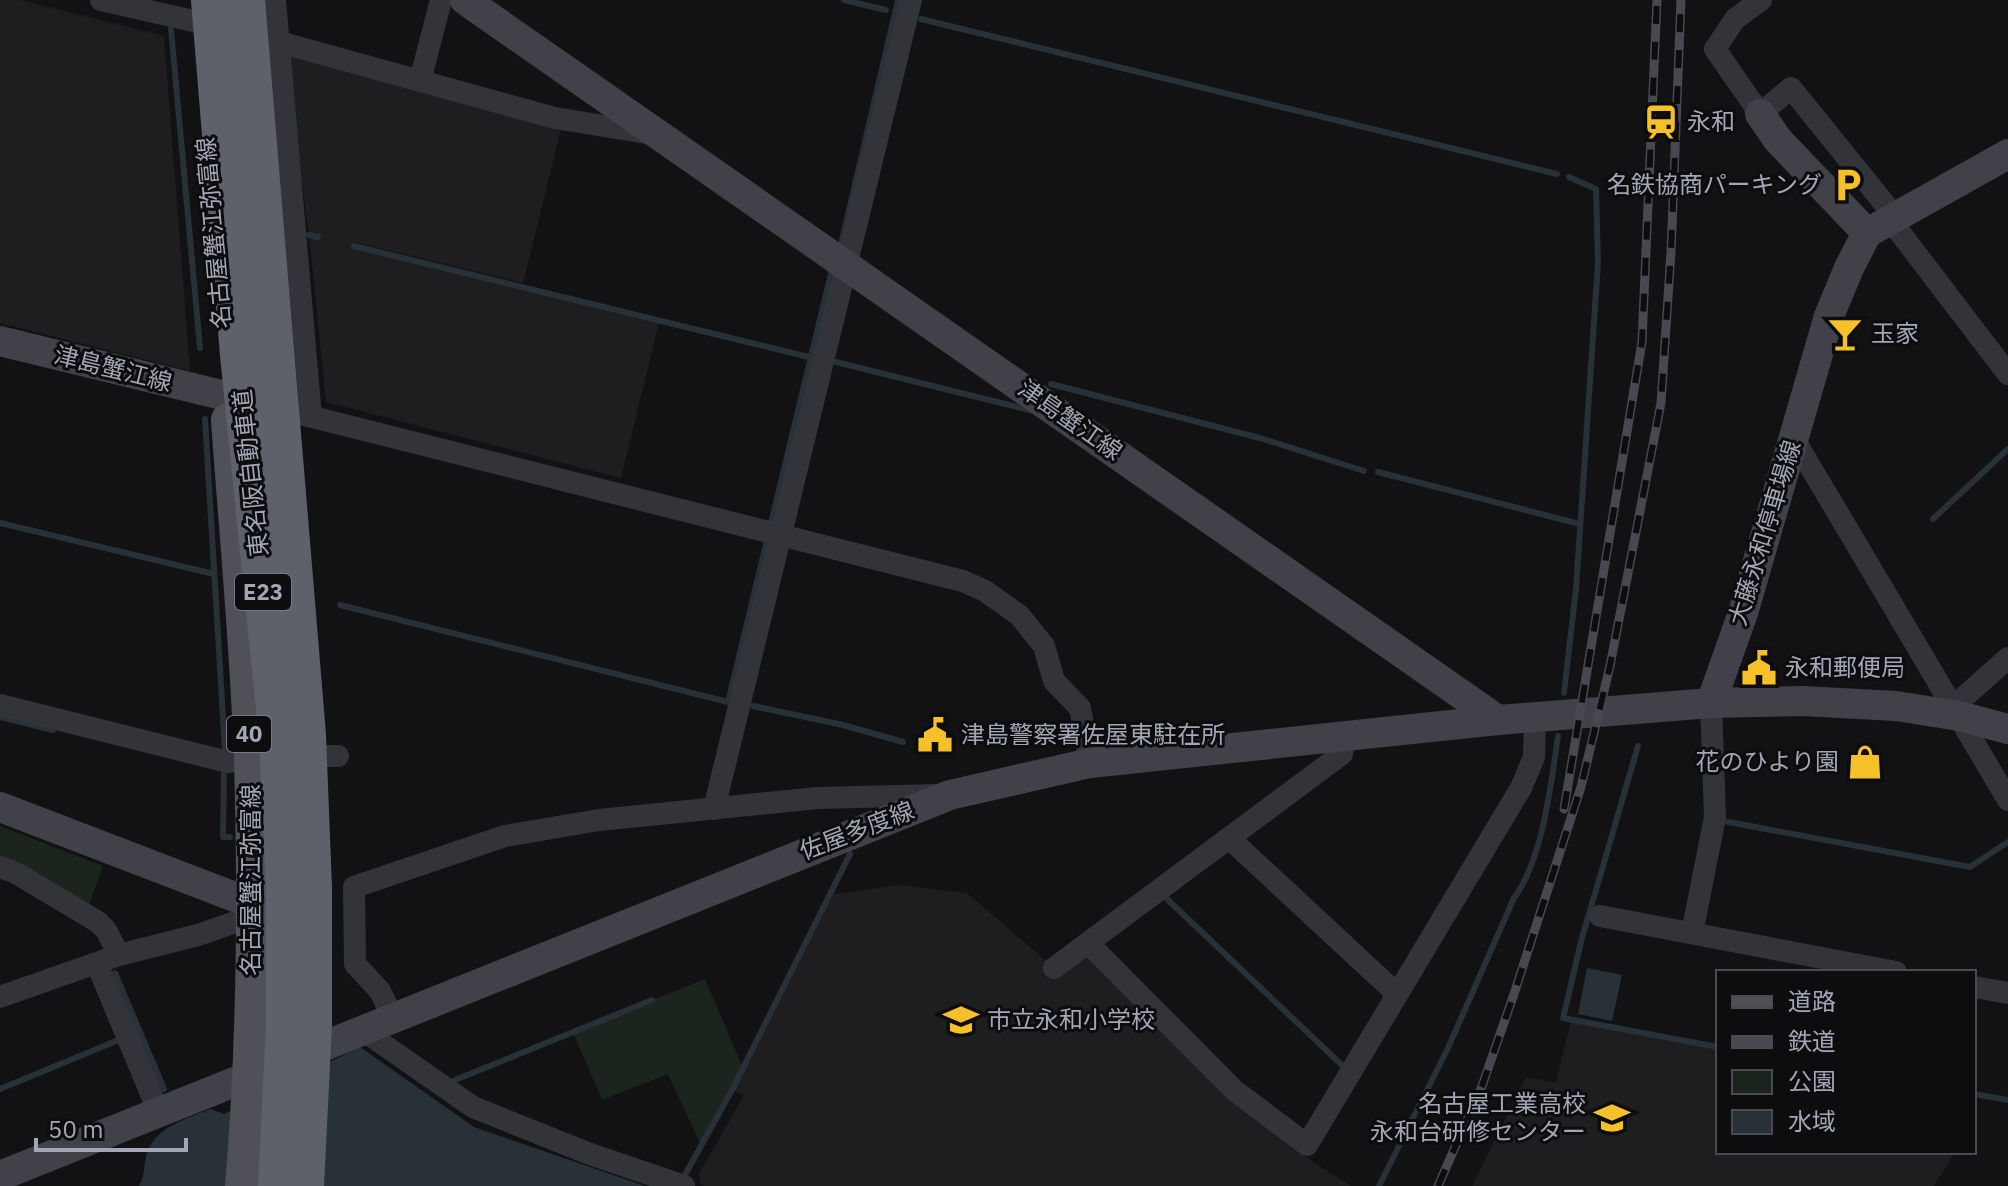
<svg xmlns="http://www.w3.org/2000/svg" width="2008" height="1186" viewBox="0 0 2008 1186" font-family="'IBM Plex Sans','Noto Sans JP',sans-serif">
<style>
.built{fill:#1e1e21}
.green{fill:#1c241e}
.water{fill:#283038}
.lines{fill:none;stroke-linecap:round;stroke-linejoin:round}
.stream{stroke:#283038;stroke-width:6}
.street{stroke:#333439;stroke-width:22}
.secondary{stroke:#414249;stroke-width:30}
.primary{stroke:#4f5058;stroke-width:34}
.rail-casing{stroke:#484950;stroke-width:9}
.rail{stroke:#0d0d0f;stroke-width:6;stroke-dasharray:18;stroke-linecap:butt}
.highway-bridge{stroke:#5f616a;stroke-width:38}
.labels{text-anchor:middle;stroke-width:6;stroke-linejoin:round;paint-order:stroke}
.shield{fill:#0d0d0f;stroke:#767983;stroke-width:2}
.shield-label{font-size:22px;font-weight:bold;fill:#a3a7b5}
.poi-label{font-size:24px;fill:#a3a7b5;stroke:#0d0d0f;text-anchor:start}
.street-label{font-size:24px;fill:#a3a7b5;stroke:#0d0d0f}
</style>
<rect width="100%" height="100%" fill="#121214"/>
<g class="built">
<polygon points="0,0 20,0 164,36 190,371 0,323"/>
<polygon points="298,55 562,125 523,283 355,242 353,248 659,323 621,478 326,402 309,235 286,59"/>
<polygon points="899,885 967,893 1060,973 1091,955 1229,1095 1304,1156 1351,1186 705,1186 700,1184 699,1174 744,1095 732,1090 830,895"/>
<polygon points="1571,1020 1718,1047 1718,1152 1955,1152 1934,1186 1472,1186 1526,1077 1556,1083"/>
</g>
<g class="green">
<polygon points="0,826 103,866 88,907 0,864"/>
<polygon points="705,979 743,1068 701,1145 668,1074 602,1100 573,1032"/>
</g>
<g class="water">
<polygon points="895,0 902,0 842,247 838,244"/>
<polygon points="830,265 836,270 732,704 725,702"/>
<polygon points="1587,968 1622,975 1612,1021 1578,1014"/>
<path d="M360,1047L474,1127L645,1186H139C146,1174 143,1162 148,1150C158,1126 189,1118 210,1109L224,1114Z"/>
</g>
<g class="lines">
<g class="stream">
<polyline points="844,0 886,10"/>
<polyline points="921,19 1557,174"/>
<polyline points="171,29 200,348"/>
<polyline points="309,235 318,237"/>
<polyline points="354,246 813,358"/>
<polyline points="836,362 1034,411"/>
<polyline points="1051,384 1260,438 1364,471"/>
<polyline points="205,419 225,751"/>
<polyline points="1378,472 1580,524"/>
<polyline points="1933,519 2008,449"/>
<polyline points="0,523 214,574"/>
<polyline points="340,605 732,703"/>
<polyline points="1564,693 1576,589 1598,262 1596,189 1569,177"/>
<polyline points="753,706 843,725 903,742"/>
<polyline points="0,717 53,730"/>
<polyline points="1638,746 1582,938 1563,1018 1718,1047"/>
<polyline points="224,769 223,837 230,837"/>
<polyline points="1728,822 1970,867 2008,842"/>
<polyline points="1166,898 1345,1068"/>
<polyline points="115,973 164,1089"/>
<polyline points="455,1080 652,1000"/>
<polyline points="0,1089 121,1039"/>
<polyline points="1974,1094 2008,1100"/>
<polyline points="686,1173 732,1090 850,854"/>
<path d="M1379,1186L1448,1048L1514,898C1543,859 1551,784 1558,736"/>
</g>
<g class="street">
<polyline points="101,0 246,33 555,118 653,134"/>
<polyline points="275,0 311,417"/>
<polyline points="1761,0 1735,19 1715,49 1760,114 1791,88 1896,218"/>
<polyline points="420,81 441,0"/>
<polyline points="1891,221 2008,374"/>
<polyline points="273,407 963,581 985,591 1019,615 1044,646 1054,681 1080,708 1090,763"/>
<polyline points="1794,439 2008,800"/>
<polyline points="0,705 228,762 263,757"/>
<polyline points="1953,707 2008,658"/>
<polyline points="298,756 338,756"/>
<polyline points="714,809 911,0"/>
<polyline points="1230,839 1397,994"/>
<polyline points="0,867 16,873 98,922 106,930 119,955"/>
<polyline points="1600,916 1896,972"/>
<polyline points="1692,933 1715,817 1711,703"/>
<polyline points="1088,943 1234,1090 1307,1145 1521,788 1534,757 1535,717"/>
<polyline points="97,964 159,1113"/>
<polyline points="1054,968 1342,754 1344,736"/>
<polyline points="1974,987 2008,993"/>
<polyline points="0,997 119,955 198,935 253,916"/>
<polyline points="392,1016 380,991 355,964 354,887 505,836 599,820 818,798 936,795"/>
<polyline points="361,1029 473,1107 590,1154 684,1186"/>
</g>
<g class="secondary">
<polyline points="465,0 1498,720"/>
<polyline points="1760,114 1778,140 1867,233"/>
<polyline points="1867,233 2008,154"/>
<polyline points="0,341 226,396"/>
<polyline points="1711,703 1743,613 1829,316 1849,268 1867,233"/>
<polyline points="0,807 253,904"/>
<polyline points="0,1176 950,795 1090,763 1498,720 1711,703 1803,701 1896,706 1959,716 2008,729"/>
</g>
<path class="primary" d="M228,420C236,533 247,646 251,760C255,902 254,1044 242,1186"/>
<g class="rail-casing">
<g id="rail">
<polyline points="1564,809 1642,342 1657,0"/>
<polyline points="1438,1186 1482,1086 1514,994 1581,787 1610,666 1661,403 1671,252 1681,0"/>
</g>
</g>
<use href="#rail" class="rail"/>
<g class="highway-bridge">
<polyline points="210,0 239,355 278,739 285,890 285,1025 277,1186"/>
<polyline points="246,0 307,735 313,888 313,1024 305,1186"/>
</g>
</g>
<defs>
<g id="station-bare" transform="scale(2.76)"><path d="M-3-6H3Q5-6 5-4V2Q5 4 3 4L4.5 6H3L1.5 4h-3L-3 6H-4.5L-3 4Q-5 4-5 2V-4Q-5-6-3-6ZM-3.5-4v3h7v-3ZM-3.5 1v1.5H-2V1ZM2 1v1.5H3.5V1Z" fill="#f6c028" stroke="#0d0d0f" stroke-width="2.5" paint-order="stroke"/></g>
<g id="parking-bare" transform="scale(2.76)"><path d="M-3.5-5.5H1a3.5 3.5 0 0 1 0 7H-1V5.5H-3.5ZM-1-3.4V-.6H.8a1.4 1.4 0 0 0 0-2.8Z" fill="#f6c028" stroke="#0d0d0f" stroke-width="2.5" paint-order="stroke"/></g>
<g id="bar-bare" transform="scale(2.76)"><path d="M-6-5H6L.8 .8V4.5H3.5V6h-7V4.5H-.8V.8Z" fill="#f6c028" stroke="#0d0d0f" stroke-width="2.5" paint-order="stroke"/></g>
<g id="civic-bare" transform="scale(2.76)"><path d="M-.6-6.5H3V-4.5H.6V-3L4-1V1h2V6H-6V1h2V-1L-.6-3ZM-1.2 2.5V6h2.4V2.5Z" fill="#f6c028" stroke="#0d0d0f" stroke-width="2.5" paint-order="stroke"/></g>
<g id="shop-bare" transform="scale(2.76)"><path d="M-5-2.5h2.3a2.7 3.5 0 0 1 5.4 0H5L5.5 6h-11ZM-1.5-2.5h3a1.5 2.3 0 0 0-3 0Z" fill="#f6c028" stroke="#0d0d0f" stroke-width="2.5" paint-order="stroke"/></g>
<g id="school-bare" transform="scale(2.76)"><path d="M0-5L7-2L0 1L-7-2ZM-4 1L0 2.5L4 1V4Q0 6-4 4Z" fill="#f6c028" stroke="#0d0d0f" stroke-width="2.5" paint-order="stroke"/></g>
</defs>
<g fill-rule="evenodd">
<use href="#station-bare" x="1661" y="122"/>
<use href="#parking-bare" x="1848" y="185"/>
<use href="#bar-bare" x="1845" y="334"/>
<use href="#civic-bare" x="1759" y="668"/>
<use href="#civic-bare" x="935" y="735"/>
<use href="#shop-bare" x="1865" y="762"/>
<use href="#school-bare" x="961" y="1020"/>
<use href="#school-bare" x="1612" y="1118"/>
</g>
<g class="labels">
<g class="shield">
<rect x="235" y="574" width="56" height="36" rx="6"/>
<rect x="227" y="716" width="44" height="36" rx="6"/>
</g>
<g class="shield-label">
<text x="263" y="600">E23</text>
<text x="249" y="742">40</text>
</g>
<g class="poi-label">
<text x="1687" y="130">永和</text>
<text x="1822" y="193" text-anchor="end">名鉄協商パーキング</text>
<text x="1871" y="342">玉家</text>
<text x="1785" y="676">永和郵便局</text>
<text x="961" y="743">津島警察署佐屋東駐在所</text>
<text x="1839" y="770" text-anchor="end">花のひより園</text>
<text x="987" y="1028">市立永和小学校</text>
<text x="1586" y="1112" text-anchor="end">名古屋工業高校<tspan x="1586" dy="28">永和台研修センター</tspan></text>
</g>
<g class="street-label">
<text transform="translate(214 233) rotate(-95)" y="8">名古屋蟹江弥富線</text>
<text transform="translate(113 369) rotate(14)" y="8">津島蟹江線</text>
<text transform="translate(1070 420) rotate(35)" y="8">津島蟹江線</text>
<text transform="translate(251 473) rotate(-96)" y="8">東名阪自動車道</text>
<text transform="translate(1765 533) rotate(-73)" y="8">大藤永和停車場線</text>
<text transform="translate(857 831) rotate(-21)" y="8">佐屋多度線</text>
<text transform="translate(251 880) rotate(-90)" y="8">名古屋蟹江弥富線</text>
</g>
</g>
<rect x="1716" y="970" width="260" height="184" fill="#0d0d0f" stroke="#494b51" stroke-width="2"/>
<rect x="1732" y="996" width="40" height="12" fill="#4f5058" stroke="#494b51" stroke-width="2"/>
<text x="1788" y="1010" font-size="24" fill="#a3a7b5">道路</text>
<rect x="1732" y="1036" width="40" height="12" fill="#484950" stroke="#494b51" stroke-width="2"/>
<text x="1788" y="1050" font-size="24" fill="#a3a7b5">鉄道</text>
<rect x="1732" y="1070" width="40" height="24" fill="#1c241e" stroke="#494b51" stroke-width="2"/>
<text x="1788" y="1090" font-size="24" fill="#a3a7b5">公園</text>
<rect x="1732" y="1110" width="40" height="24" fill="#283038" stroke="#494b51" stroke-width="2"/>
<text x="1788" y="1130" font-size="24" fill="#a3a7b5">水域</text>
<path d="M36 1138v12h150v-12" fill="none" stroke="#a3a7b5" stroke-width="4"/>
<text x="48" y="1138" font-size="24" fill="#a3a7b5" stroke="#0d0d0f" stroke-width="6" paint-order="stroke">50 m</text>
</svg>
